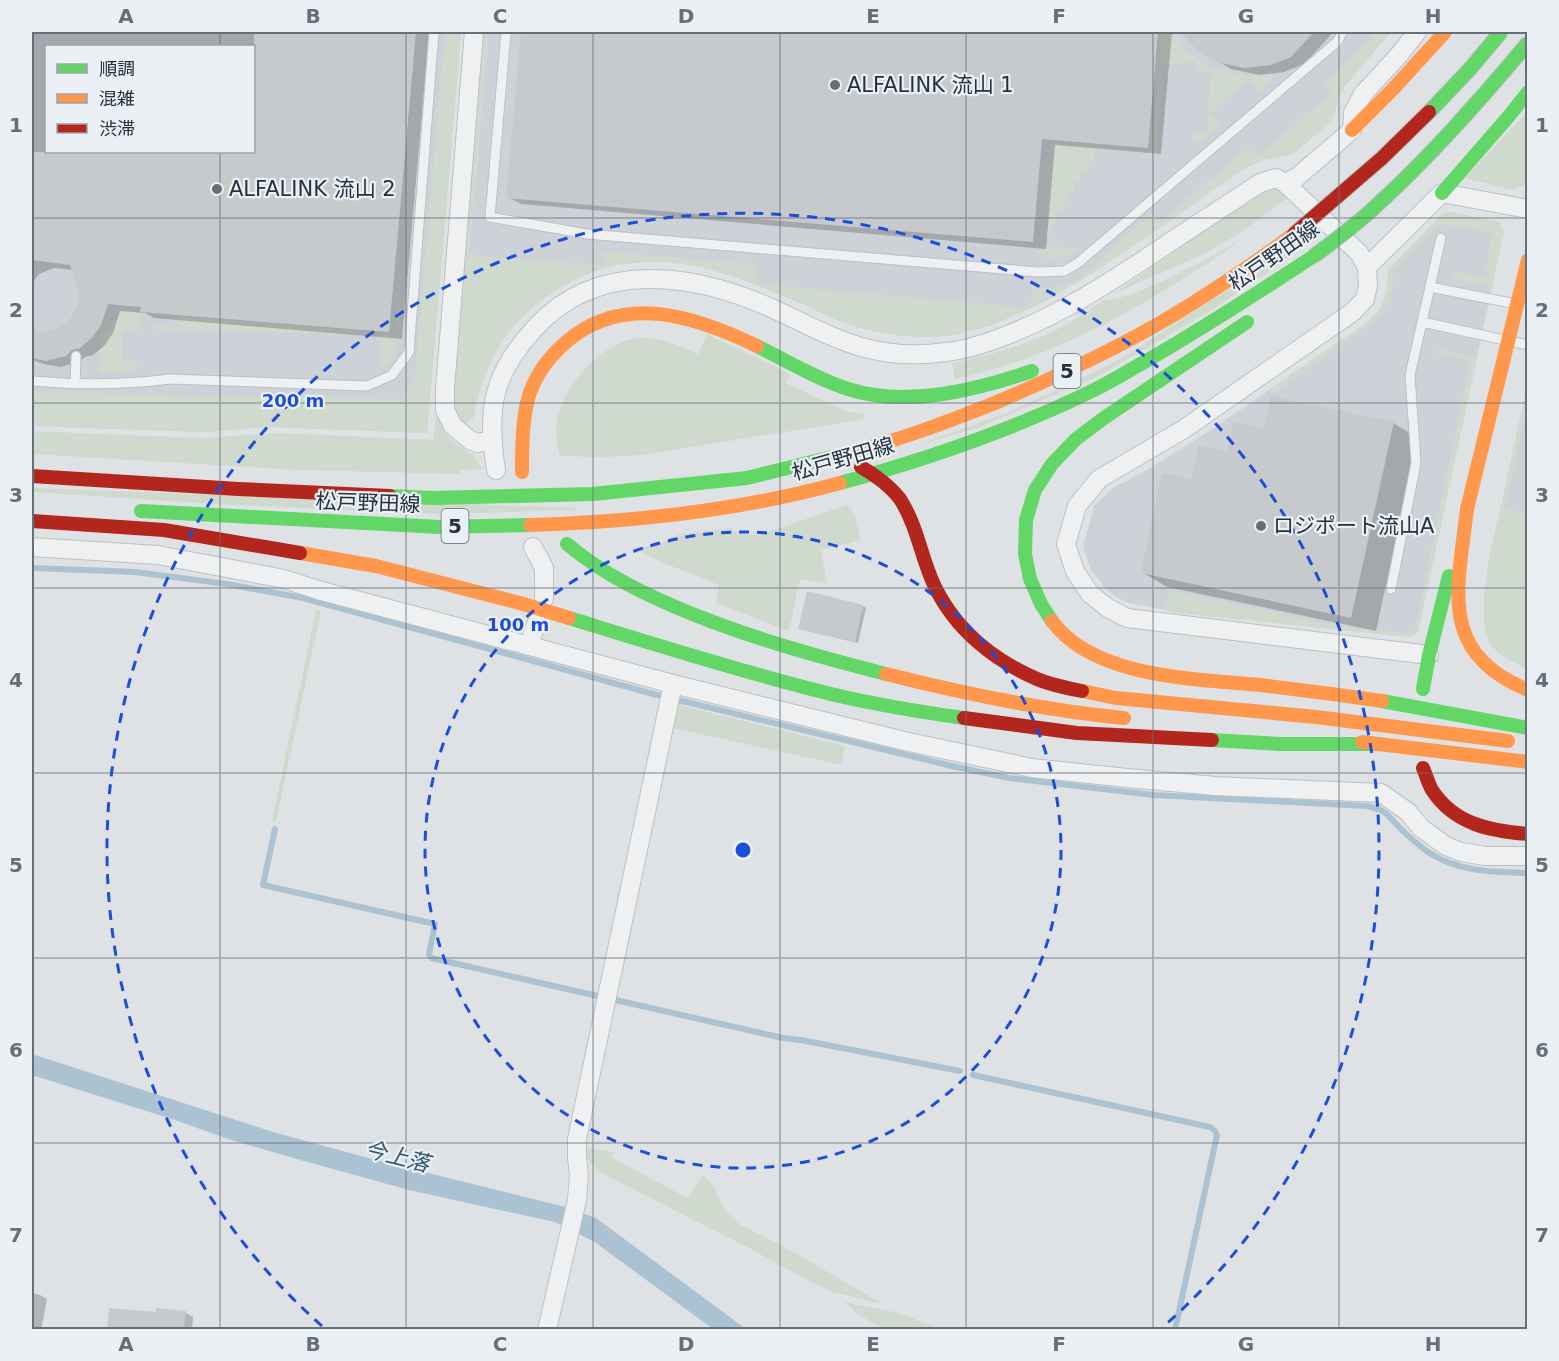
<svg xmlns="http://www.w3.org/2000/svg" width="1559" height="1361" viewBox="0 0 1559 1361" font-family="'DejaVu Sans','Noto Sans JP',sans-serif">
<style>
.built{fill:#ccd2d8;fill-rule:evenodd}
.green{fill:#d0d9ce}
.water{fill:#aac2d2}
.shadow{fill:#0003;fill-rule:evenodd}
.lines{fill:none;stroke-linecap:round;stroke-linejoin:round}
.stream{stroke:#aac2d2;stroke-width:6}
.building{fill:#c7cacc}
.lane-casing{stroke:#bdc0c2;stroke-width:11}
.street-casing{stroke:#bdc0c2;stroke-width:20}
.lane{stroke:#eef0f1;stroke-width:9}
.street{stroke:#eef0f1;stroke-width:18}
.fast{stroke:#63d668;stroke-width:14}
.slow{stroke:#ff974d;stroke-width:14}
.jam{stroke:#b3261e;stroke-width:14}
.fast-bridge-casing{stroke:#babfc2;stroke-width:16;stroke-linecap:butt}
.jam-bridge-casing{stroke:#babfc2;stroke-width:16;stroke-linecap:butt}
.fast-bridge{stroke:#63d668;stroke-width:14}
.jam-bridge{stroke:#b3261e;stroke-width:14}
.grid{fill:none;stroke:#656f79;stroke-width:1.5;stroke-opacity:0.55}
.ring{fill:none;stroke:#1d4ed8;stroke-width:3;stroke-dasharray:10 8}
.poi-dot{fill:#656f79;stroke:#ebf0f5;stroke-width:2}
.labels{text-anchor:middle;stroke-width:4.5;stroke-linejoin:round;paint-order:stroke}
.shield{fill:#ebf0f5;stroke:#606a76;stroke-width:1.5}
.shield-label{font-size:20px;font-weight:bold;fill:#24313f}
.poi-label{font-size:21px;fill:#24313f;stroke:#ebf0f5;text-anchor:start}
.street-label{font-size:21px;fill:#24313f;stroke:#ebf0f5}
.water-label{font-size:22px;font-style:italic;fill:#2c5675;stroke:#ebf0f5}
.centre{fill:#1d4ed8;stroke:#ebf0f5;stroke-width:3}
.ring-label{font-size:18px;text-anchor:middle;font-weight:bold;fill:#1d4ed8;stroke:#ebf0f5;stroke-width:4.5;stroke-linejoin:round;paint-order:stroke}
.neatline{fill:none;stroke:#656f79;stroke-width:2}
.grid-label{font-size:20px;text-anchor:middle;font-weight:bold;fill:#656f79}
</style>
<rect width="100%" height="100%" fill="#dfe2e4"/>
<g class="built">
<path d="M32,32H461L427,433L271,427L204,432L32,426ZM46,46H254V152H46Z"/>
<polygon points="484,32 1391,32 1344,87 1339,97 1332,120 1297,151 1289,155 1263,160 1245,168 1103,266 1054,296 1031,308 992,325 954,335 930,337 903,336 860,328 735,276 700,266 664,262 647,262 616,265 594,271 464,260"/>
<polygon points="1450,212 1499,222 1504,231 1418,632 1409,637 1187,614 1129,603 1114,596 1106,589 1092,572 1083,547 1094,506 1113,488 1145,471 1208,432 1365,324 1380,309 1387,290 1388,270 1442,214"/>
<polygon points="1527,386 1527,669 1501,654 1490,644 1486,630 1484,595 1490,558"/>
</g>
<g class="green">
<polygon points="445,32 461,32 427,433 271,427 204,432 32,426 32,392 401,399 415,378"/>
<path d="M484,32H489L469,255L603,265L604,252L757,264L756,284L1031,308L1032,287C1050,290 1064,287 1080,278L1153,212L1161,221L1248,147L1256,157L1332,93L1324,82L1373,38L1368,32H1391L1344,87L1339,97L1332,120L1297,151L1289,155L1263,160L1245,168C1207,195 1170,221 1132,247C1083,280 1032,314 974,329C967,331 959,334 952,335C922,339 890,336 861,328C838,322 815,310 793,300C711,265 636,238 554,292C504,324 485,363 473,419L463,425C456,416 454,408 453,396Z"/>
<path d="M1162,32H1176L1182,41L1180,43C1205,71 1237,80 1274,73L1271,82L1260,92L1249,80L1210,112L1221,125L1200,143L1192,141L1191,133L1207,134L1211,72L1197,71V63L1180,62L1179,65L1159,62Z"/>
<polygon points="1160,68 1163,69 1155,154 1148,154 1149,151 1152,151"/>
<polygon points="1527,112 1528,178 1525,184 1513,190 1465,178"/>
<polygon points="1053,143 1144,151 1144,153 1095,149 1094,160 1089,160 1087,172 1081,171 1080,181 1075,182 1074,192 1069,192 1068,203 1064,203 1063,213 1057,213 1056,223 1051,223 1050,235 1045,234"/>
<polygon points="1268,189 1279,189 1288,197 1243,231 1206,253 1113,294 1254,197"/>
<path d="M1450,212L1499,222L1504,231L1492,287L1452,278L1454,271L1485,277L1492,232L1441,224L1393,272C1393,298 1390,305 1372,323L1274,393L1267,391L1365,324L1380,309L1387,290L1388,270L1442,214Z"/>
<path d="M1238,241C1225,254 1205,264 1189,275C1131,312 1070,345 1004,366C987,371 972,376 955,379L952,363C993,355 1037,342 1074,320C1084,314 1094,306 1105,299C1125,305 1217,254 1238,241Z"/>
<polygon points="1303,241 1306,244 1261,277 1207,313 1096,377 980,427 915,446 1004,414 1064,387 1127,355"/>
<path d="M1045,246L1078,249C1066,259 1059,258 1044,257Z"/>
<polygon points="398,302 402,302 398,346 387,367 380,367 380,335 396,335"/>
<polygon points="122,311 142,313 141,330 122,330 122,361 137,361 138,367 132,373 99,372 102,335"/>
<polygon points="177,316 350,330 350,334 155,330 155,325 176,327"/>
<path d="M707,334L790,374L785,383L848,412L863,414L864,418L858,420L643,455L604,457L560,456C556,443 555,428 558,415C566,384 600,346 632,339C655,334 678,346 698,354Z"/>
<polygon points="1438,349 1477,358 1418,632 1409,637 1187,614 1165,611 1169,590 1345,627 1410,633 1415,629 1470,362 1437,354"/>
<path d="M1527,386V405L1505,509L1527,514V669C1515,662 1497,656 1490,643C1472,611 1497,525 1505,489C1512,455 1520,420 1527,386Z"/>
<polygon points="437,412 439,420 447,436 457,445 474,456 483,469 460,470 461,474 298,470 32,454 32,431 202,438 281,433 433,440"/>
<polygon points="32,488 577,508 577,509 576,510 444,514 231,505 32,492"/>
<polygon points="847,505 854,513 861,540 821,550 827,583 800,579 789,631 716,603 719,585 666,564 635,549 663,543 677,535 729,528 738,533 759,535"/>
<polygon points="316,610 321,611 320,616 276,821 272,821"/>
<polygon points="675,704 845,746 842,765 673,728 637,903 631,902"/>
<path d="M590,1148L614,1152L611,1157L687,1198L703,1175L714,1187L725,1210L739,1224L788,1249L883,1304L833,1292L817,1285L747,1247L611,1178C599,1172 590,1165 584,1152L585,1150Z"/>
<polygon points="844,1302 899,1313 940,1329 884,1329 859,1315"/>
</g>
<polygon class="water" points="32,1054 273,1132 372,1159 562,1206 596,1218 746,1329 713,1329 596,1243 576,1232 555,1222 409,1190 304,1161 231,1140 175,1120 32,1075"/>
<g class="shadow">
<path d="M32,32H429L402,339L154,318L145,313L120,311L113,333L105,345L93,355L85,357L79,362L60,367L44,364L32,360V327L37,332L42,333L54,332L72,319L78,307L81,293L74,270L54,268L39,274L32,283ZM46,46H254V152H46Z"/>
<polygon points="522,32 1172,32 1161,154 1055,145 1046,249 521,204 508,197"/>
<polygon points="1183,32 1332,32 1329,37 1304,64 1284,72 1259,75 1231,69 1197,48"/>
<polygon points="1393,423 1418,438 1376,631 1167,587 1142,572 1193,481 1229,453"/>
<polygon points="808,593 863,606 866,608 858,643 803,630"/>
<polygon points="32,1293 40,1295 47,1299 41,1330 32,1330"/>
<polygon points="111,1310 157,1313 185,1313 193,1317 192,1330 109,1330"/>
</g>
<g class="lines">
<g class="stream">
<path d="M32,568L135,572L227,584L303,598L657,695L952,766L1009,778L1153,795L1366,806C1372,807 1379,809 1384,812C1391,817 1397,826 1404,832C1410,838 1418,844 1425,850C1456,872 1491,872 1528,873"/>
<polyline points="275,829 263,885 435,924 429,954 431,958 602,997"/>
<polyline points="611,999 783,1038 801,1040 960,1071"/>
<polyline points="973,1075 1210,1127 1215,1131 1217,1135 1175,1330"/>
</g>
</g>
<g class="building">
<polygon points="254,32 416,32 389,332 140,312 141,307 108,304 101,325 92,338 80,348 72,350 66,356 46,361 32,358 32,329 42,332 53,330 66,322 71,318 77,307 80,293 70,265 32,260 32,152 254,152"/>
<polygon points="521,32 1158,32 1148,148 1042,139 1033,242 506,198"/>
<polygon points="1181,32 1314,32 1291,57 1271,65 1244,68 1217,62 1196,49"/>
<polygon points="1271,396 1394,422 1351,618 1141,573 1162,473 1191,479 1199,445 1227,451 1234,422 1264,428"/>
<polygon points="807,591 863,605 855,642 798,629"/>
<polygon points="109,1308 156,1312 156,1308 186,1311 184,1329 107,1329"/>
</g>
<g class="lines">
<g class="lane-casing">
<g id="lane">
<polyline points="506,32 490,217 587,234 1038,272 1064,271 1078,263 1338,41 1342,32"/>
<polyline points="1430,287 1516,304"/>
<polyline points="1422,322 1528,345"/>
<path d="M32,381C78,385 124,385 170,379L367,386L392,375L409,352L434,32"/>
<polyline points="75,384 76,356"/>
<polyline points="1391,589 1416,463 1410,375 1441,238"/>
</g>
</g>
<g class="street-casing">
<g id="street">
<polyline points="474,32 445,388 445,410 453,426 470,440 478,443 492,440"/>
<polyline points="1285,183 1297,177 1352,130 1353,113 1363,94 1399,55 1417,32"/>
<polyline points="1367,267 1442,193 1528,209"/>
<path d="M496,470C487,410 491,376 534,329C597,259 692,273 769,307C801,321 831,339 865,348C892,355 919,356 946,352C968,350 990,342 1010,334C1060,314 1104,286 1148,257C1185,232 1222,208 1260,183L1276,178L1285,183L1359,253L1367,267L1368,286L1365,299L1354,311L1184,429L1099,479L1077,506L1066,544L1075,571L1090,594L1108,608L1127,618L1429,655"/>
<polyline points="32,547 158,555 284,579 318,590 673,684 904,741 1032,768 1127,778 1215,786 1381,793 1408,812 1421,828 1446,846 1461,852 1485,856 1528,856"/>
<polyline points="533,547 544,568 544,599"/>
<polyline points="529,645 537,622"/>
<polyline points="547,1330 577,1200 579,1175 577,1157 577,1139 673,684"/>
</g>
</g>
<use href="#lane" class="lane"/>
<use href="#street" class="street"/>
<g class="fast">
<polyline points="1442,193 1509,116 1528,92"/>
<path d="M757,346C787,361 817,379 848,389C907,408 976,390 1032,371"/>
<path d="M840,483C928,459 1015,429 1096,389C1114,380 1131,369 1148,360C1205,327 1259,292 1314,256"/>
<polyline points="390,496 433,498 593,494 747,478 848,453"/>
<polyline points="141,511 439,527 530,525"/>
<path d="M567,544C604,575 646,595 690,613C754,639 820,657 886,674"/>
<path d="M569,618C650,643 732,669 815,690C864,703 914,711 964,718"/>
<polyline points="1052,621 1041,604 1030,579 1025,554 1026,520 1035,490 1052,464 1076,439 1104,418 1247,322"/>
<polyline points="1423,689 1429,655 1449,576"/>
<polyline points="1382,701 1528,728"/>
<polyline points="1212,740 1280,744 1379,744"/>
</g>
<g class="slow">
<polyline points="1352,130 1394,88 1445,32"/>
<path d="M848,453C897,441 944,423 990,405C1047,381 1104,355 1158,324C1205,297 1250,266 1294,234"/>
<path d="M522,472C522,448 522,423 528,399C534,377 548,358 565,343C623,292 695,316 757,346"/>
<polyline points="1467,509 1528,260"/>
<path d="M1467,509C1458,588 1437,653 1528,690"/>
<path d="M530,525C635,522 738,511 840,483"/>
<polyline points="300,553 376,566 520,603 569,618"/>
<path d="M1052,621C1093,678 1196,679 1260,685C1301,690 1342,695 1382,701"/>
<path d="M886,674C965,694 1043,710 1124,718"/>
<polyline points="1082,691 1116,698 1316,717 1508,741"/>
<polyline points="1362,742 1528,762"/>
</g>
<g class="jam">
<path d="M861,467C874,474 891,487 900,499C917,525 921,557 934,585C955,629 993,660 1037,679C1051,685 1067,688 1082,691"/>
<polyline points="32,476 238,489 390,496"/>
<polyline points="32,521 164,530 300,553"/>
<polyline points="964,718 1077,733 1212,740"/>
<path d="M1423,768C1426,775 1428,783 1432,790C1454,824 1490,831 1528,834"/>
</g>
<g class="fast-bridge-casing">
<g id="fast-bridge">
<polyline points="1429,112 1469,70 1501,32"/>
<path d="M1314,256C1335,240 1356,225 1375,207C1430,157 1480,100 1528,43"/>
</g>
</g>
<g class="jam-bridge-casing">
<polyline id="jam-bridge" points="1294,234 1382,158 1429,112"/>
</g>
<use href="#fast-bridge" class="fast-bridge"/>
<use href="#jam-bridge" class="jam-bridge"/>
</g>
<path class="grid" d="M220,32V46M406,32V1330M593,32V1330M780,32V1330M966,32V1330M1153,32V1330M1339,32V1330M220,152V1330M32,218H1528M32,403H1528M32,588H1528M32,773H1528M32,958H1528M32,1143H1528"/>
<g class="ring">
<circle cx="743" cy="850" r="318"/>
<path d="M322 1326A636 636 0 1 1 1164 1326"/>
</g>
<g class="poi-dot">
<circle cx="835" cy="85" r="6"/>
<circle cx="217" cy="189" r="6"/>
<circle cx="1261" cy="526" r="6"/>
</g>
<g class="labels">
<g class="shield">
<rect x="1053.5" y="354" width="27" height="34" rx="4.5"/>
<rect x="441.5" y="509" width="27" height="34" rx="4.5"/>
</g>
<g class="shield-label">
<text x="1067" y="378">5</text>
<text x="455" y="533">5</text>
</g>
<g class="poi-label">
<text x="847" y="92">ALFALINK 流山 1</text>
<text x="229" y="196">ALFALINK 流山 2</text>
<text x="1273" y="533">ロジポート流山A</text>
</g>
<g class="street-label">
<text transform="translate(1274 256) rotate(-35)" y="7">松戸野田線</text>
<text transform="translate(843 459) rotate(-16)" y="7">松戸野田線</text>
<text transform="translate(368 503) rotate(2)" y="7">松戸野田線</text>
</g>
<g class="water-label">
<text transform="translate(397 1156) rotate(14)" y="8">今上落</text>
</g>
</g>
<circle cx="743" cy="850" r="9" class="centre"/>
<g class="ring-label">
<text x="293" y="407">200 m</text>
<text x="518" y="631">100 m</text>
</g>
<rect width="1559" height="1361" fill="none" stroke="#ebf0f5" stroke-width="66"/>
<rect x="45" y="45" width="210" height="108" fill="#ebf0f5" stroke="#9ba4ac" stroke-width="1.5"/>
<rect x="57" y="64" width="30" height="9" fill="#63d668" stroke="#9ba4ac" stroke-width="1.5"/>
<text x="99" y="75" font-size="18" fill="#24313f">順調</text>
<rect x="57" y="94" width="30" height="9" fill="#ff974d" stroke="#9ba4ac" stroke-width="1.5"/>
<text x="99" y="105" font-size="18" fill="#24313f">混雑</text>
<rect x="57" y="124" width="30" height="9" fill="#b3261e" stroke="#9ba4ac" stroke-width="1.5"/>
<text x="99" y="135" font-size="18" fill="#24313f">渋滞</text>
<rect x="33" y="33" width="1493" height="1295" class="neatline"/>
<g class="grid-label">
<text x="126" y="23">A</text>
<text x="313" y="23">B</text>
<text x="500" y="23">C</text>
<text x="686" y="23">D</text>
<text x="873" y="23">E</text>
<text x="1059" y="23">F</text>
<text x="1246" y="23">G</text>
<text x="1433" y="23">H</text>
<text x="16" y="132">1</text>
<text x="1542" y="132">1</text>
<text x="16" y="317">2</text>
<text x="1542" y="317">2</text>
<text x="16" y="502">3</text>
<text x="1542" y="502">3</text>
<text x="16" y="687">4</text>
<text x="1542" y="687">4</text>
<text x="16" y="872">5</text>
<text x="1542" y="872">5</text>
<text x="16" y="1057">6</text>
<text x="1542" y="1057">6</text>
<text x="16" y="1242">7</text>
<text x="1542" y="1242">7</text>
<text x="126" y="1351">A</text>
<text x="313" y="1351">B</text>
<text x="500" y="1351">C</text>
<text x="686" y="1351">D</text>
<text x="873" y="1351">E</text>
<text x="1059" y="1351">F</text>
<text x="1246" y="1351">G</text>
<text x="1433" y="1351">H</text>
</g>
</svg>
